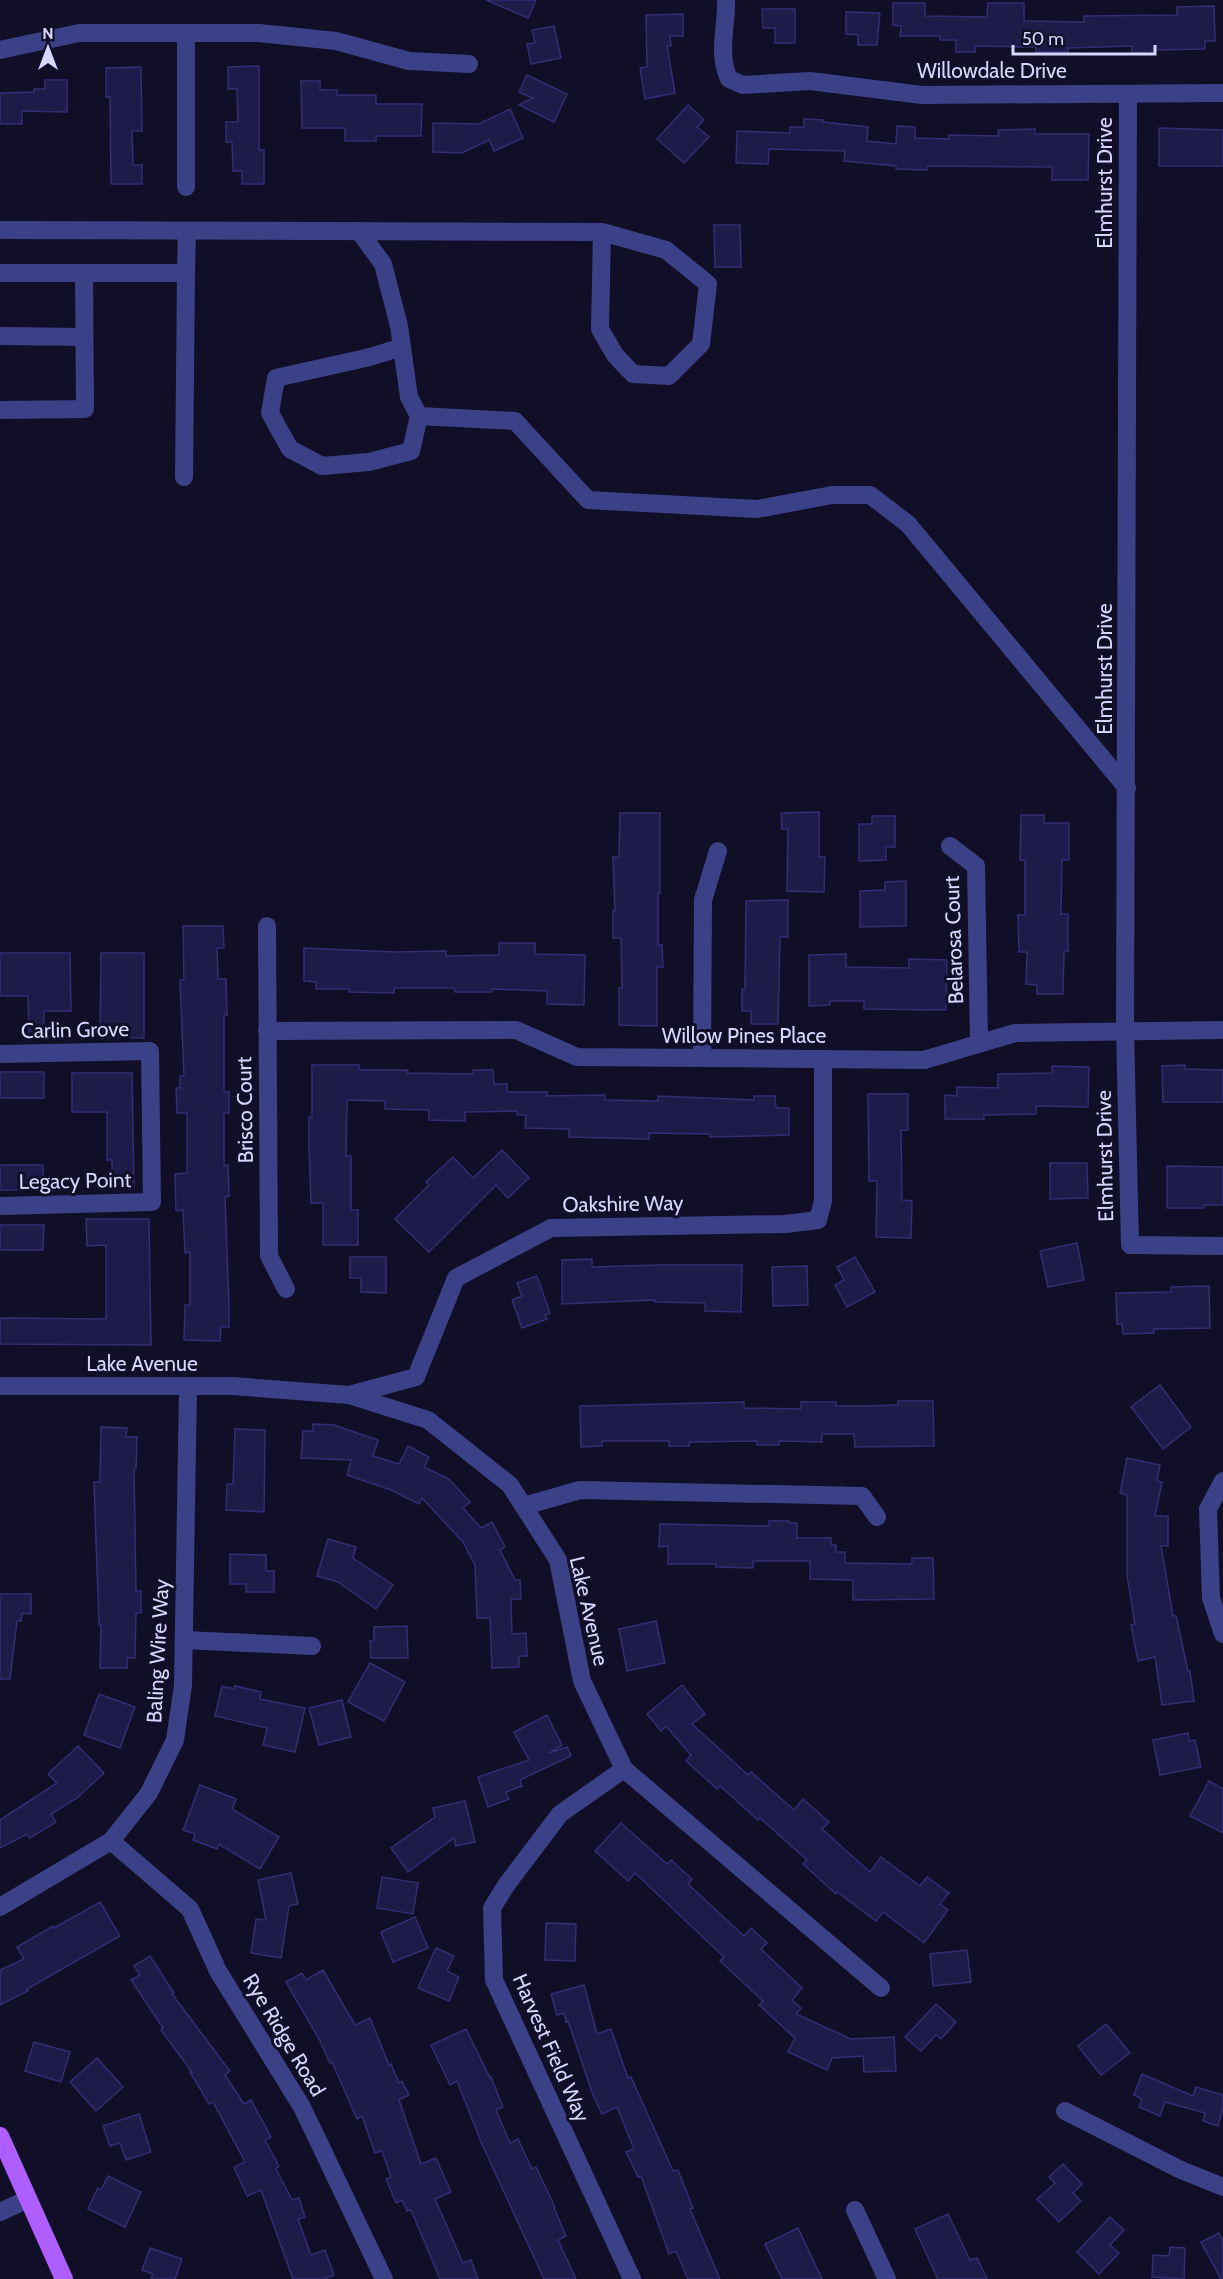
<svg xmlns="http://www.w3.org/2000/svg" width="1223" height="2279" viewBox="0 0 1223 2279" font-family="Cabin,sans-serif">
<style>
.building{fill:#1f1b48;stroke:#332d74;stroke-width:1.5}
.lines{fill:none;stroke-linecap:round;stroke-linejoin:round}
.minor{stroke:#3a4186;stroke-width:18}
.major{stroke:#ae5dff;stroke-width:18}
.labels{text-anchor:middle;stroke-width:6;stroke-linejoin:round;paint-order:stroke}
.street-label{font-size:21px;fill:#d6d6ff;stroke:#110f27}
</style>
<rect width="100%" height="100%" fill="#110f27"/>
<g class="building">
<polygon points="486,0 536,0 528,18"/>
<polygon points="893,3 925,3 925,16 987,17 988,3 1024,3 1024,21 1084,22 1084,16 1177,15 1177,7 1214,6 1215,41 1205,41 1205,49 1152,50 1152,54 1132,53 1132,46 1068,48 1068,52 1036,52 1036,47 975,46 975,52 956,52 956,40 940,40 940,36 900,36 901,26 893,25"/>
<polygon points="762,9 795,9 795,43 775,43 775,28 763,28"/>
<polygon points="846,12 880,13 877,45 858,45 858,35 846,34"/>
<polygon points="683,14 683,36 670,36 671,46 667,46 675,93 645,99 640,68 647,67 646,15"/>
<polygon points="554,26 561,58 531,64 527,44 535,43 532,30"/>
<polygon points="259,66 259,150 264,150 264,184 242,184 242,171 233,171 232,142 226,142 226,122 238,122 237,89 228,89 228,67"/>
<polygon points="141,67 142,131 132,131 133,165 142,165 142,184 111,184 110,97 106,97 106,68"/>
<polygon points="527,75 567,94 554,122 519,105 533,98 519,92"/>
<polygon points="45,80 67,80 67,112 22,111 22,124 0,124 0,93 34,92 34,89 45,89"/>
<polygon points="301,81 320,81 320,90 337,90 337,95 376,95 376,104 422,104 421,136 376,136 376,141 345,141 345,128 302,128"/>
<polygon points="688,105 704,120 697,127 709,137 684,163 657,139"/>
<polygon points="510,109 523,138 494,151 489,140 462,153 433,152 433,123 479,124"/>
<polygon points="804,119 823,120 823,122 868,127 867,141 896,144 897,126 915,127 915,138 949,139 949,135 999,136 998,130 1035,129 1035,134 1089,134 1088,180 1052,180 1052,167 928,166 927,170 896,169 896,166 844,161 845,151 769,149 768,164 736,163 737,131 790,133 790,127 804,127"/>
<polygon points="1159,128 1223,130 1223,166 1159,166"/>
<polygon points="714,225 740,225 741,267 715,267"/>
<polygon points="819,812 819,857 825,857 824,892 787,891 788,829 782,829 781,813"/>
<polygon points="620,813 660,813 660,893 658,893 658,945 662,945 663,967 657,967 657,1026 619,1025 619,988 622,988 621,938 613,938 613,911 615,911 613,857 619,857"/>
<polygon points="1021,815 1044,815 1044,823 1069,823 1069,860 1062,860 1061,914 1068,914 1068,951 1064,952 1063,994 1037,994 1037,985 1026,984 1027,952 1019,952 1018,915 1025,915 1025,860 1020,860"/>
<polygon points="872,816 895,816 895,847 886,847 886,860 859,861 859,824 872,824"/>
<polygon points="906,881 906,926 860,927 860,891 885,890 885,882"/>
<polygon points="788,900 788,937 780,937 778,1024 751,1024 751,1011 742,1011 742,989 745,989 746,901"/>
<polygon points="183,926 223,926 224,948 217,948 218,979 226,979 227,1015 224,1015 224,1092 229,1092 229,1113 224,1113 224,1165 228,1165 229,1196 225,1197 229,1306 229,1327 221,1327 220,1341 184,1340 185,1305 190,1305 190,1252 185,1253 183,1210 176,1211 175,1174 187,1173 187,1113 177,1113 176,1088 180,1088 180,1076 184,1076 180,980 184,980"/>
<polygon points="499,943 535,943 535,954 585,955 584,1005 547,1004 547,991 492,989 492,992 455,992 454,988 394,988 394,993 349,992 349,989 316,989 316,982 304,981 304,948 395,952 446,951 446,956 499,955"/>
<polygon points="0,953 70,953 71,1011 44,1011 44,1038 29,1038 28,996 0,996"/>
<polygon points="101,953 144,953 144,1038 100,1037"/>
<polygon points="846,954 846,967 909,968 909,959 947,960 946,1010 864,1009 864,1001 830,1001 830,1005 809,1006 809,955"/>
<polygon points="312,1065 359,1065 359,1070 408,1070 407,1073 473,1074 473,1070 493,1070 494,1084 507,1084 507,1092 547,1092 547,1096 605,1095 605,1100 658,1101 658,1096 754,1100 754,1096 775,1096 776,1108 789,1108 789,1135 710,1137 710,1134 649,1133 649,1139 569,1137 569,1129 525,1128 526,1115 517,1115 517,1111 465,1112 465,1121 429,1120 429,1110 385,1109 385,1101 347,1100 346,1156 351,1156 351,1210 358,1210 358,1245 323,1245 323,1203 311,1203 309,1144 309,1117 312,1117"/>
<polygon points="1185,1065 1185,1069 1223,1070 1223,1102 1163,1102 1162,1066"/>
<polygon points="1052,1066 1089,1067 1088,1107 1036,1106 1036,1114 984,1115 984,1119 945,1119 945,1095 957,1096 957,1087 998,1088 998,1074 1052,1073"/>
<rect x="0" y="1072" width="44" height="26"/>
<polygon points="72,1073 132,1073 134,1188 112,1188 112,1160 107,1160 107,1112 72,1112"/>
<polygon points="868,1094 908,1094 908,1130 901,1130 902,1200 912,1201 911,1238 876,1237 877,1181 869,1181"/>
<polygon points="502,1150 529,1178 508,1198 496,1185 429,1252 395,1219 429,1185 426,1182 453,1157 473,1178"/>
<polygon points="1050,1163 1087,1163 1088,1198 1050,1199"/>
<rect x="0" y="1165" width="43" height="25"/>
<polygon points="1167,1166 1223,1167 1223,1205 1204,1205 1204,1208 1167,1208"/>
<polygon points="86,1219 149,1219 151,1345 0,1344 0,1318 106,1319 106,1245 87,1246"/>
<polygon points="0,1225 44,1225 43,1250 0,1250"/>
<polygon points="1077,1243 1084,1280 1048,1287 1040,1251"/>
<polygon points="350,1257 386,1257 386,1293 361,1292 361,1278 350,1278"/>
<polygon points="855,1257 875,1292 847,1307 835,1285 844,1280 837,1267"/>
<polygon points="592,1259 592,1267 656,1265 742,1265 741,1312 705,1311 705,1303 655,1302 655,1300 562,1304 562,1260"/>
<polygon points="807,1266 808,1305 773,1306 772,1267"/>
<polygon points="537,1276 550,1313 545,1315 547,1319 522,1328 512,1300 522,1296 517,1283"/>
<polygon points="1209,1286 1210,1328 1154,1329 1154,1333 1123,1334 1122,1324 1117,1324 1116,1293 1171,1292 1171,1287"/>
<polygon points="1160,1385 1191,1427 1163,1449 1131,1407"/>
<polygon points="898,1401 933,1401 934,1446 855,1447 854,1434 822,1434 822,1442 779,1441 779,1445 757,1445 757,1441 690,1442 689,1446 669,1446 669,1441 602,1441 602,1446 581,1447 580,1406 744,1402 744,1408 801,1409 801,1402 836,1402 836,1406 865,1406 898,1405"/>
<polygon points="313,1424 334,1425 378,1440 373,1456 399,1464 408,1446 429,1457 424,1467 449,1479 470,1502 463,1508 481,1528 492,1522 505,1547 500,1550 515,1580 520,1580 521,1599 511,1599 512,1634 526,1633 527,1656 519,1656 519,1667 492,1668 490,1618 477,1618 475,1565 463,1542 422,1498 419,1504 391,1490 347,1475 351,1460 301,1458 303,1431 313,1431"/>
<polygon points="101,1427 127,1428 126,1437 137,1437 136,1469 134,1469 135,1526 136,1591 141,1591 141,1613 136,1613 135,1658 127,1658 127,1668 100,1668 101,1625 99,1625 94,1482 100,1482"/>
<polygon points="235,1429 265,1430 264,1512 226,1510 227,1484 233,1484"/>
<polygon points="1127,1458 1160,1465 1157,1481 1162,1482 1155,1516 1168,1516 1168,1546 1161,1546 1173,1616 1176,1616 1188,1671 1190,1671 1194,1701 1162,1705 1155,1657 1138,1661 1131,1625 1135,1624 1127,1575 1127,1495 1120,1493"/>
<polygon points="769,1521 789,1521 789,1523 797,1523 797,1538 831,1538 831,1545 836,1545 836,1552 845,1552 845,1563 912,1564 912,1558 933,1558 934,1599 853,1600 853,1580 810,1579 810,1561 753,1561 753,1568 716,1567 716,1564 668,1564 668,1546 659,1547 660,1524 769,1526"/>
<polygon points="328,1539 356,1547 353,1558 393,1585 376,1609 338,1582 317,1576"/>
<polygon points="230,1554 266,1555 266,1571 274,1571 274,1592 246,1592 246,1584 230,1584"/>
<polygon points="0,1594 31,1594 31,1614 22,1613 21,1621 17,1621 10,1679 0,1679"/>
<polygon points="656,1621 665,1663 627,1671 619,1629"/>
<polygon points="407,1626 408,1658 371,1658 370,1641 374,1641 374,1627"/>
<polygon points="370,1663 405,1682 384,1721 348,1702"/>
<polygon points="682,1685 705,1714 692,1724 748,1775 751,1772 794,1810 803,1799 829,1822 822,1829 870,1872 881,1857 920,1886 927,1877 949,1893 940,1904 948,1910 924,1943 883,1912 876,1921 837,1892 836,1894 803,1864 807,1860 760,1818 758,1820 720,1786 717,1789 686,1761 691,1755 666,1726 661,1731 647,1714"/>
<polygon points="222,1686 234,1689 235,1686 261,1692 260,1699 305,1708 295,1752 263,1745 267,1728 215,1716"/>
<polygon points="99,1694 135,1707 120,1748 84,1735"/>
<polygon points="342,1700 351,1737 319,1745 309,1708"/>
<polygon points="547,1715 562,1745 549,1753 567,1747 571,1756 520,1780 522,1786 506,1792 509,1799 488,1807 478,1777 529,1760 514,1732"/>
<polygon points="1188,1733 1189,1741 1195,1740 1201,1767 1160,1775 1153,1740"/>
<polygon points="78,1746 104,1773 77,1798 51,1814 56,1822 30,1838 27,1834 0,1848 0,1820 57,1783 48,1774"/>
<polygon points="1209,1781 1223,1789 1223,1833 1190,1816"/>
<polygon points="200,1785 236,1799 232,1809 279,1837 260,1869 219,1844 217,1849 193,1840 195,1834 183,1830"/>
<polygon points="465,1801 475,1842 456,1846 454,1838 408,1872 391,1848 435,1817 433,1808"/>
<polygon points="621,1823 667,1864 671,1860 692,1879 688,1884 744,1936 751,1928 767,1943 761,1949 802,1988 792,2000 801,2008 796,2014 851,2039 894,2037 896,2071 864,2072 863,2056 832,2058 827,2070 788,2052 795,2038 759,2005 763,2001 720,1961 724,1957 635,1873 628,1881 595,1851"/>
<polygon points="291,1873 298,1904 289,1906 281,1958 251,1953 256,1919 266,1920 258,1880"/>
<polygon points="382,1877 418,1883 413,1914 377,1908"/>
<polygon points="100,1902 120,1936 27,1989 28,1991 0,2005 0,1970 24,1959 17,1947 53,1926 54,1928"/>
<polygon points="415,1917 428,1948 393,1962 381,1932"/>
<polygon points="546,1923 576,1924 575,1961 545,1960"/>
<polygon points="436,1948 454,1956 447,1971 459,1977 449,2001 418,1988"/>
<polygon points="967,1950 971,1982 933,1986 930,1954"/>
<polygon points="150,1956 174,1993 172,1994 230,2071 225,2075 244,2104 251,2100 271,2137 265,2140 279,2166 276,2169 292,2200 299,2198 305,2217 298,2219 311,2255 325,2250 334,2275 324,2279 293,2279 261,2190 247,2196 234,2167 245,2162 213,2102 209,2104 190,2072 192,2072 161,2030 163,2028 131,1980 140,1975 134,1966"/>
<polygon points="323,1970 355,2025 370,2018 389,2065 391,2064 399,2083 402,2081 409,2095 399,2100 421,2164 436,2158 451,2192 435,2199 463,2263 471,2260 478,2279 440,2279 411,2210 407,2211 402,2200 396,2203 386,2179 391,2177 382,2151 375,2153 362,2116 357,2119 332,2062 330,2063 320,2041 286,1982 302,1973 306,1980"/>
<polygon points="584,1985 597,2034 611,2029 628,2078 631,2077 673,2171 678,2170 693,2208 690,2209 720,2279 688,2279 676,2251 669,2254 641,2176 638,2177 626,2152 634,2149 617,2107 602,2114 593,2095 568,2021 566,2022 564,2013 557,2015 551,1994"/>
<polygon points="936,2004 956,2022 941,2039 936,2035 921,2051 905,2037"/>
<polygon points="1106,2024 1130,2053 1101,2075 1078,2046"/>
<polygon points="466,2029 490,2078 491,2077 503,2107 496,2110 510,2143 518,2139 532,2169 536,2167 555,2207 554,2208 566,2236 558,2240 576,2279 544,2279 482,2144 457,2081 450,2085 431,2045"/>
<polygon points="34,2042 70,2052 61,2082 25,2071"/>
<polygon points="97,2058 123,2087 96,2111 70,2082"/>
<polygon points="1142,2074 1193,2096 1196,2087 1223,2095 1223,2108 1218,2126 1203,2121 1205,2113 1165,2102 1160,2116 1139,2107 1142,2099 1134,2095"/>
<polygon points="139,2114 151,2152 126,2160 120,2143 110,2146 103,2126"/>
<polygon points="1063,2164 1082,2184 1073,2193 1081,2201 1059,2222 1037,2199 1055,2183 1049,2177"/>
<polygon points="108,2176 141,2192 125,2227 88,2209 98,2188 101,2190"/>
<polygon points="948,2214 970,2260 977,2258 987,2279 938,2279 915,2229"/>
<polygon points="1110,2217 1124,2230 1110,2245 1119,2253 1099,2274 1077,2252"/>
<polygon points="798,2228 822,2279 782,2279 765,2244"/>
<polygon points="1219,2233 1223,2241 1223,2279 1221,2279 1201,2242"/>
<polygon points="1170,2247 1185,2248 1184,2279 1152,2277 1153,2255 1169,2256"/>
<polygon points="150,2248 182,2259 175,2279 151,2279 153,2274 142,2270"/>
</g>
<g class="lines">
<g class="minor">
<path d="M726,0C727,27 717,53 729,79L743,85L810,81L922,95L1223,93"/>
<polyline points="186,34 186,187"/>
<polyline points="0,50 79,33 259,33 336,41 409,61 469,64"/>
<polyline points="1128,94 1125,1030 1130,1245 1223,1246"/>
<polyline points="0,230 602,232 666,250 708,284 701,344 669,376 633,374 615,355 600,329 602,232"/>
<polyline points="359,231 383,264 399,326 409,397 419,416 411,451 369,462 322,466 290,449 270,413 276,378 370,357 402,347"/>
<polyline points="0,273 186,273 187,231"/>
<polyline points="0,336 84,337"/>
<polyline points="0,410 85,409 84,273"/>
<polyline points="419,416 515,421 588,500 757,509 832,495 870,495 908,524 1127,788"/>
<polyline points="184,477 186,273"/>
<polyline points="950,846 976,866 979,1043"/>
<polyline points="267,926 269,1256 286,1289"/>
<polyline points="267,1031 516,1030 577,1057 924,1060 1015,1033 1223,1030"/>
<polyline points="0,1054 150,1051 152,1202 0,1206"/>
<polyline points="702,1058 703,900 718,851"/>
<polyline points="0,1386 232,1386 349,1395 428,1420 510,1485 558,1560 582,1681 624,1769 881,1988"/>
<polyline points="349,1395 416,1377 456,1278 551,1228 785,1224 818,1220 823,1201 823,1059"/>
<polyline points="1223,1481 1208,1509 1211,1598 1223,1634"/>
<polyline points="524,1506 580,1490 862,1496 877,1517"/>
<polyline points="184,1640 312,1646"/>
<polyline points="624,1769 560,1814 507,1884 492,1908 494,1980 632,2279"/>
<polyline points="111,1841 190,1909 218,1971 302,2107 384,2279"/>
<polyline points="0,1907 111,1841 149,1793 175,1740 183,1685 188,1387"/>
<polyline points="1065,2111 1181,2170 1223,2187"/>
<polyline points="855,2210 887,2279"/>
<polyline points="0,2212 28,2199"/>
</g>
<polyline class="major" points="0,2136 64,2279"/>
</g>
<g class="labels">
<g class="street-label">
<text x="992" y="78">Willowdale Drive</text>
<text transform="translate(1105 183) rotate(-90)" y="7">Elmhurst Drive</text>
<text transform="translate(1105 669) rotate(-90)" y="7">Elmhurst Drive</text>
<text transform="translate(954 940) rotate(-92)" y="7">Belarosa Court</text>
<text transform="translate(75 1030) rotate(-1)" y="7">Carlin Grove</text>
<text x="744" y="1043">Willow Pines Place</text>
<text transform="translate(245 1110) rotate(-91)" y="7">Brisco Court</text>
<text transform="translate(1105 1156) rotate(-91)" y="7">Elmhurst Drive</text>
<text transform="translate(75 1181) rotate(-1)" y="7">Legacy Point</text>
<text transform="translate(623 1204) rotate(-1)" y="7">Oakshire Way</text>
<text x="142" y="1371">Lake Avenue</text>
<text transform="translate(589 1611) rotate(77)" y="7">Lake Avenue</text>
<text transform="translate(158 1651) rotate(-87)" y="7">Baling Wire Way</text>
<text transform="translate(284 2035) rotate(59)" y="7">Rye Ridge Road</text>
<text transform="translate(551 2048) rotate(66)" y="7">Harvest Field Way</text>
</g>
</g>
<g transform="translate(48 48)" stroke="#110f27" stroke-width="4.5" paint-order="stroke">
<path d="M0-4.5L10 22L0 15L-10 22Z" fill="#d6d6ff"/>
<text y="-9" font-size="16" font-weight="bold" text-anchor="middle" fill="#d6d6ff">N</text>
</g>
<path d="M1013 45v9h142v-9" fill="none" stroke="#d6d6ff" stroke-width="3"/>
<text x="1022" y="45" font-size="18" fill="#d6d6ff" stroke="#110f27" stroke-width="4.5" paint-order="stroke">50 m</text>
</svg>
